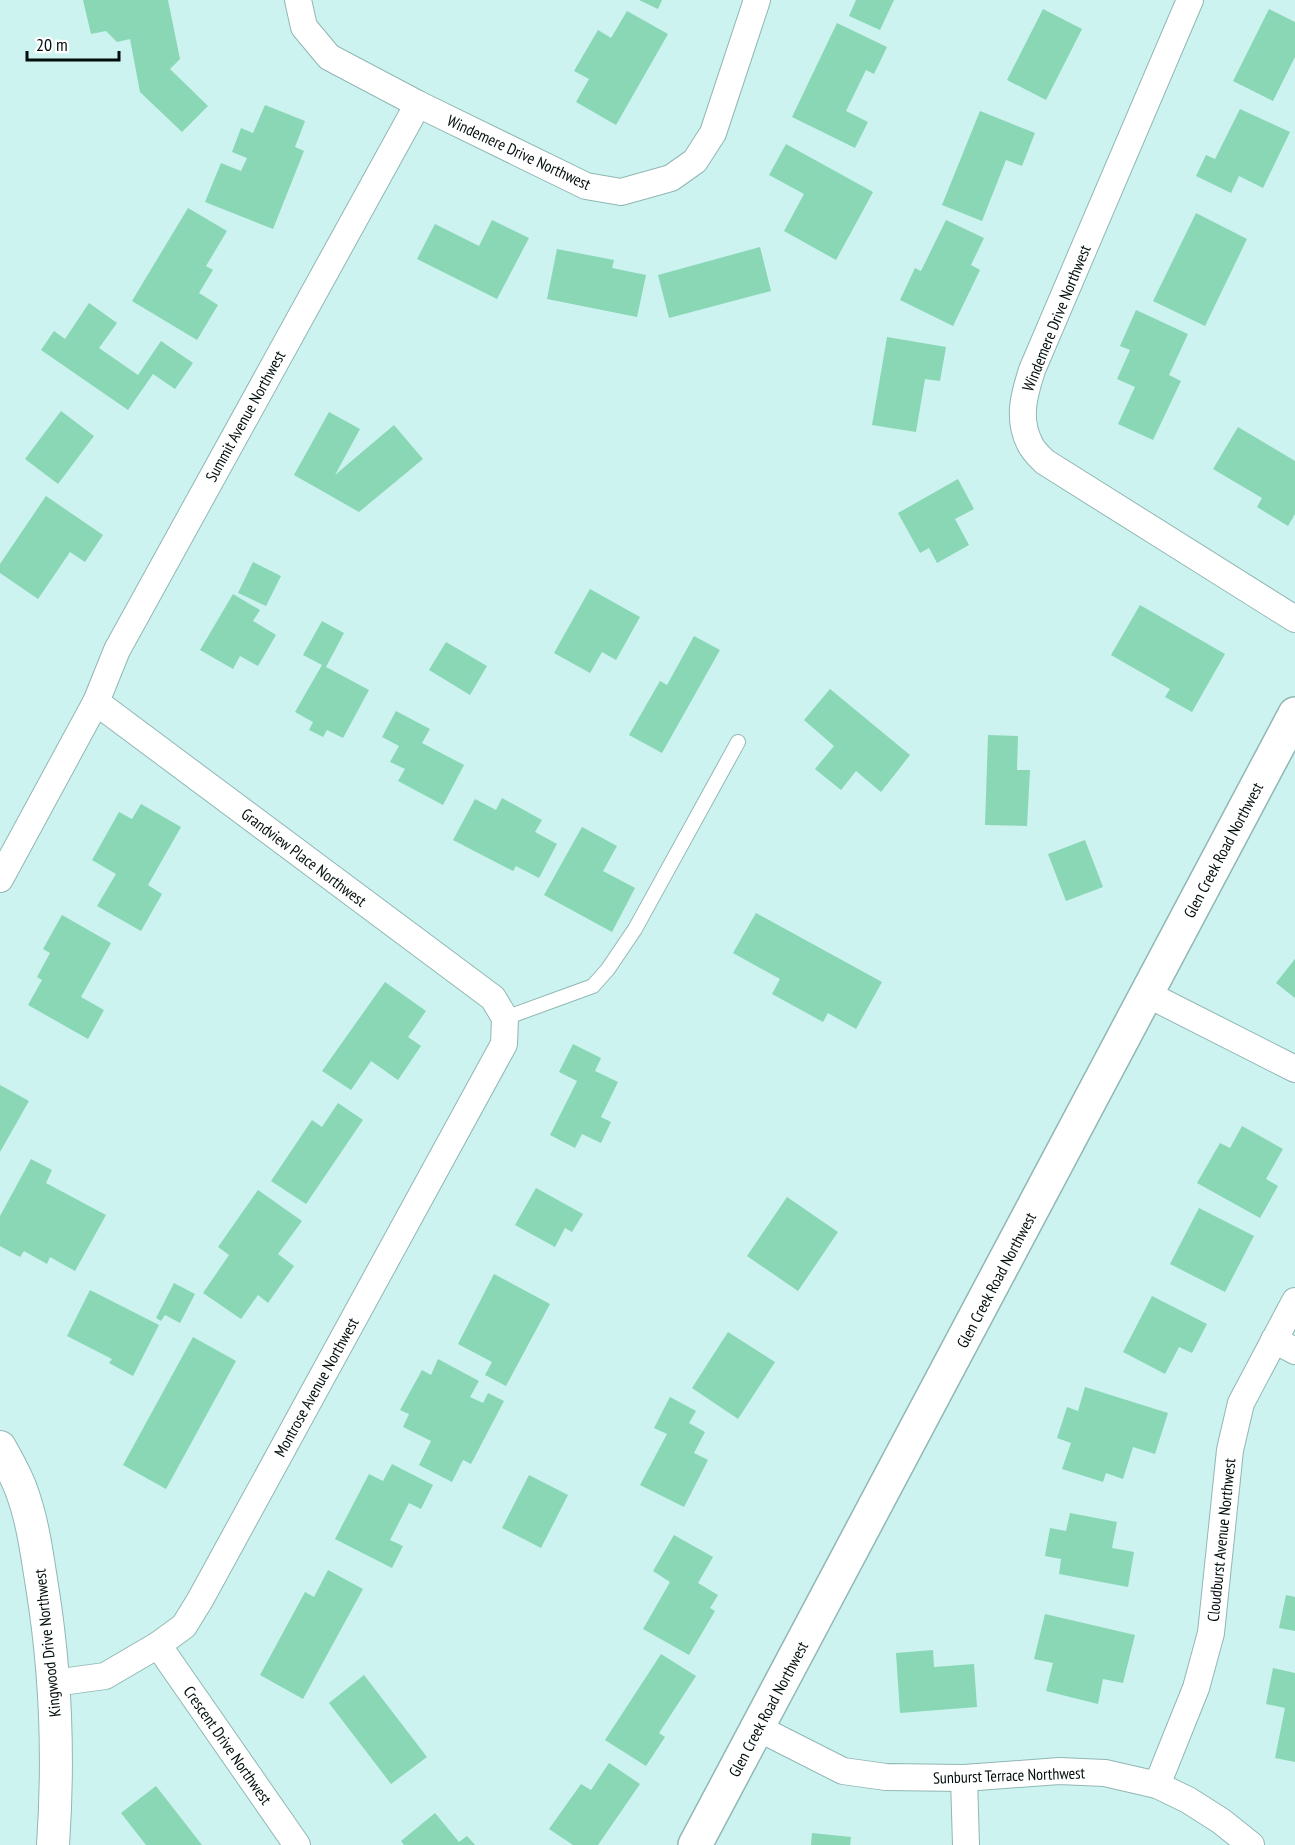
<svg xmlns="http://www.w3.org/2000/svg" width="1295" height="1845" viewBox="0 0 1295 1845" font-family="'PT Sans Narrow',sans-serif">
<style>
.building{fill:#89d7b5}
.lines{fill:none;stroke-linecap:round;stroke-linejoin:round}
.service-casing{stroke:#91b7b4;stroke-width:16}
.minor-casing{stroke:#91b7b4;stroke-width:28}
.tertiary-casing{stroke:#91b7b4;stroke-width:34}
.secondary-casing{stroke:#91b7b4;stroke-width:36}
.service{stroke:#fff;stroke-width:14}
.minor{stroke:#fff;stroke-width:26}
.tertiary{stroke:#fff;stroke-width:32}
.secondary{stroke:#fff;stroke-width:33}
.labels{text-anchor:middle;stroke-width:5;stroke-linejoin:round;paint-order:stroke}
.street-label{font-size:16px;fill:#020e0d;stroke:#fff}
</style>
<rect width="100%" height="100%" fill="#ccf3f0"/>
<g class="building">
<polygon points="83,0 168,0 180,59 170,69 208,106 182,132 140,92 130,39 117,42 106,31 91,34"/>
<polygon points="639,0 662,0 658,9"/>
<polygon points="856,0 894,0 880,30 849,16"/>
<polygon points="1043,9 1082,29 1046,100 1007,80"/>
<polygon points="1269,9 1295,22 1295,57 1273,101 1233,81"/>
<polygon points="627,11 668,34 616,125 576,102 589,79 574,71 598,30 611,38"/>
<polygon points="837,23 887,47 874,74 866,70 846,111 868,122 855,148 792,117"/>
<polygon points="265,105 305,121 295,147 304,151 273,229 205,202 221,163 241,171 247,158 232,152 241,128 253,133"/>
<polygon points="1240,109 1290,132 1263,188 1239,176 1231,193 1196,176 1206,155 1215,159"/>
<polygon points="980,111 1035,133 1022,166 1006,160 982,221 942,205"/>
<polygon points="786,144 873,192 836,260 784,231 804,194 769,175"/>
<polygon points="188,208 227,231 206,266 213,270 199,293 218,305 197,340 132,301"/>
<polygon points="1196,213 1247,239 1205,326 1153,301"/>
<polygon points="492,220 529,238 497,299 417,259 435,224 479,246"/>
<polygon points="946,220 984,238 971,265 980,270 953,326 900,300 915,268 921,271"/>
<polygon points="760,247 771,291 669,318 658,275"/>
<polygon points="557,249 614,260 612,268 646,275 637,317 547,299"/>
<polygon points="89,303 117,323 99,348 138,375 161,341 193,363 175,389 153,374 128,410 41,350 54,331 65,339"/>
<polygon points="1136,310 1188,334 1169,375 1181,381 1153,440 1118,424 1135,387 1117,379 1130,350 1120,346"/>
<polygon points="887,337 946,347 940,381 925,379 916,432 872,425"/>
<polygon points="61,411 94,436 58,484 25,459"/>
<polygon points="329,412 360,429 335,475 394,425 423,459 359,512 294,475"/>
<polygon points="1238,427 1295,461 1295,514 1288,526 1257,507 1262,498 1213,469"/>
<polygon points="958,479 974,509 955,519 969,545 937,563 929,548 920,553 898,513"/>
<polygon points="46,496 103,535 85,562 70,552 38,599 0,573 0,564"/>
<polygon points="253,562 281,576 266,606 238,593"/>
<polygon points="590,589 640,617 616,660 602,652 590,673 554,653"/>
<polygon points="233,594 260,610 253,621 276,635 258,666 240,656 233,669 200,650"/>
<polygon points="1140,605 1225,654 1192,712 1165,697 1170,689 1111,655"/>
<polygon points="322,621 344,633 326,667 369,690 343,738 327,730 323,737 309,730 313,722 295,712 322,665 303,655"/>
<polygon points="694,636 720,650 662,753 629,735 660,681 667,685"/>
<polygon points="446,642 487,666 470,695 429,670"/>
<polygon points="830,689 910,755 881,792 856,771 841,790 815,769 834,746 804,720"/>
<polygon points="396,711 430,729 422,743 464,765 443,805 398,781 405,769 390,762 399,746 382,737"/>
<polygon points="988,735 1018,736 1017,770 1030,770 1027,826 985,825"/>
<polygon points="502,798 542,820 535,832 557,844 539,878 516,866 513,871 453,840 475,799 496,810"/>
<polygon points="141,804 181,827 148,885 162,894 141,931 97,906 116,874 92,860 119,812 132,819"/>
<polygon points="582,827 617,846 603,871 635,888 612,932 544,895"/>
<polygon points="1085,840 1103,887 1066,901 1048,854"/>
<polygon points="756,913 882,982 856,1029 828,1013 823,1022 772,994 780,979 733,953"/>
<polygon points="62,915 111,943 81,997 104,1010 88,1039 28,1005 42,980 37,977 50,953 43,949"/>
<polygon points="1295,959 1295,998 1276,983"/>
<polygon points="385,982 426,1011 408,1037 421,1046 398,1080 371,1061 351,1090 322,1071"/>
<polygon points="573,1044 601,1058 595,1071 618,1082 601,1117 611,1122 601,1143 582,1134 575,1148 550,1135 577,1081 559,1072"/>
<polygon points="0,1085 29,1101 0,1152"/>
<polygon points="338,1103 363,1120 306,1204 271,1181 312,1120 322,1127"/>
<polygon points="1242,1126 1283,1149 1266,1179 1278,1186 1260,1218 1197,1183 1220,1143 1230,1148"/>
<polygon points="31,1159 52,1170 46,1183 106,1215 75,1271 50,1257 47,1264 24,1251 20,1257 0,1246 0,1216"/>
<polygon points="536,1188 583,1214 572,1232 565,1228 555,1247 515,1225"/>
<polygon points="258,1190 302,1221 278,1254 294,1266 268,1303 258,1295 241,1319 203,1293 229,1255 218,1247"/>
<polygon points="787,1197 838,1232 798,1291 747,1256"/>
<polygon points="1199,1208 1254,1236 1225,1292 1170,1264"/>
<polygon points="494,1274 550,1304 506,1386 485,1375 492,1362 458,1344"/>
<polygon points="174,1283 195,1294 180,1323 165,1315 161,1321 156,1318"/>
<polygon points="90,1290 159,1325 133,1376 109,1363 112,1359 67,1336"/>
<polygon points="1152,1296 1207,1324 1192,1353 1179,1347 1165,1374 1123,1352"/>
<polygon points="728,1332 775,1362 738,1419 692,1388"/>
<polygon points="193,1337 236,1361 166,1489 123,1465"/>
<polygon points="438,1359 479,1381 470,1397 483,1403 488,1393 504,1401 471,1464 463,1460 452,1482 419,1465 431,1441 403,1427 409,1414 400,1410 422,1370 431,1375"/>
<polygon points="1085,1387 1168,1413 1155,1454 1133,1447 1123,1479 1106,1473 1103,1482 1062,1469 1071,1443 1057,1438 1067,1407 1078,1411"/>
<polygon points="670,1397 696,1411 689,1423 705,1432 694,1453 708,1460 684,1507 640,1485 667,1434 654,1428"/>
<polygon points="392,1464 433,1485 421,1509 409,1503 390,1540 403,1546 392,1568 335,1539 369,1474 383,1481"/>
<polygon points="529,1475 568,1495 541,1548 502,1528"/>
<polygon points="1070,1513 1117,1522 1112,1548 1134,1552 1128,1587 1059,1574 1061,1559 1045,1556 1050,1528 1066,1531"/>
<polygon points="674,1535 713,1557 698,1583 718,1595 710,1608 715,1611 689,1655 643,1629 670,1582 653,1571"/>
<polygon points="328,1570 363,1589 303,1699 260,1675 305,1592 314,1597"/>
<polygon points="1286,1595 1295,1597 1295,1631 1279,1628"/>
<polygon points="1045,1614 1135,1635 1123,1683 1103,1679 1098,1704 1046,1691 1053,1663 1034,1659"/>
<polygon points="933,1650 934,1667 974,1664 977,1707 900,1713 896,1653"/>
<polygon points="661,1654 696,1676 659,1733 665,1737 646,1766 605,1740"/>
<polygon points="1273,1668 1295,1673 1295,1762 1275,1758 1285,1708 1266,1704"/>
<polygon points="364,1675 427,1757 391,1784 329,1703"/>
<polygon points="609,1763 640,1784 598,1845 573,1845 549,1829 581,1784 591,1790"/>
<polygon points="156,1786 202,1845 146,1845 121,1813"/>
<polygon points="435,1813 459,1842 467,1836 475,1845 404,1845 401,1841"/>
<polygon points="812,1833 851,1837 850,1845 811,1845"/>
</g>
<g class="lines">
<g class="service-casing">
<polyline id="service" points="505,1018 593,986 608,969 635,929 738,742"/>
</g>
<g class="minor-casing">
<g id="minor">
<polyline points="298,0 304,27 329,57 418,104 586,186 621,192 671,178 695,161 713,133 757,0"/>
<path d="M1190,0L1032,370C1024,395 1017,419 1030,444C1033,451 1040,457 1045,462L1295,619"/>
<polyline points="0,879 96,702 117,650 418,104"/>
<polyline points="1147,994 1295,1069"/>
<polyline points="1274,1340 1295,1351"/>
<polyline points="158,1645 297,1845"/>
<polyline points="54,1683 105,1676 158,1645 184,1626 200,1600 504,1044 505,1018 493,998 96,702"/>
<polyline points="758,1728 843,1771 886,1777 964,1778 1059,1771 1105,1773 1157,1785 1188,1800 1221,1821 1251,1845"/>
<polyline points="964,1778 966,1845"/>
<polyline points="1157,1785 1196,1688 1211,1633 1230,1450 1241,1403 1295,1301"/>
</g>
</g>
<g class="tertiary-casing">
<path id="tertiary" d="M0,1447C8,1462 17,1477 22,1492C33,1522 37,1555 42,1586C56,1672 59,1758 53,1845"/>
</g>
<g class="secondary-casing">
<polyline id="secondary" points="695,1845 1295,714"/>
</g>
<use href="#service" class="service"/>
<use href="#minor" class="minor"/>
<use href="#tertiary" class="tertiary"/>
<use href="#secondary" class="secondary"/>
</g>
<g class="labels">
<g class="street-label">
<text transform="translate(519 152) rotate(25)" y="6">Windemere Drive Northwest</text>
<text transform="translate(1056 318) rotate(-68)" y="6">Windemere Drive Northwest</text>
<text transform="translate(245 416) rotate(-61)" y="6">Summit Avenue Northwest</text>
<text transform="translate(1223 850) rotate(-62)" y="6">Glen Creek Road Northwest</text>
<text transform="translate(304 857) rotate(37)" y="6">Grandview Place Northwest</text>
<text transform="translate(996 1280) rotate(-62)" y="6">Glen Creek Road Northwest</text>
<text transform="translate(316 1387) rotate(-61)" y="6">Montrose Avenue Northwest</text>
<text transform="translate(1221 1540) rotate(-84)" y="6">Cloudburst Avenue Northwest</text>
<text transform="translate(47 1643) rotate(-96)" y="6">Kingwood Drive Northwest</text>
<text transform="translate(768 1709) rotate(-62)" y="6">Glen Creek Road Northwest</text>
<text transform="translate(228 1745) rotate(55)" y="6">Crescent Drive Northwest</text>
<text transform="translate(1009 1775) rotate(-2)" y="6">Sunburst Terrace Northwest</text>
</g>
</g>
<path d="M27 51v9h92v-9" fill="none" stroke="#020e0d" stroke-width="3"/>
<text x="36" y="51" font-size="18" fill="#020e0d" stroke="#ffffff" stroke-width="4.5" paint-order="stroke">20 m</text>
</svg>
